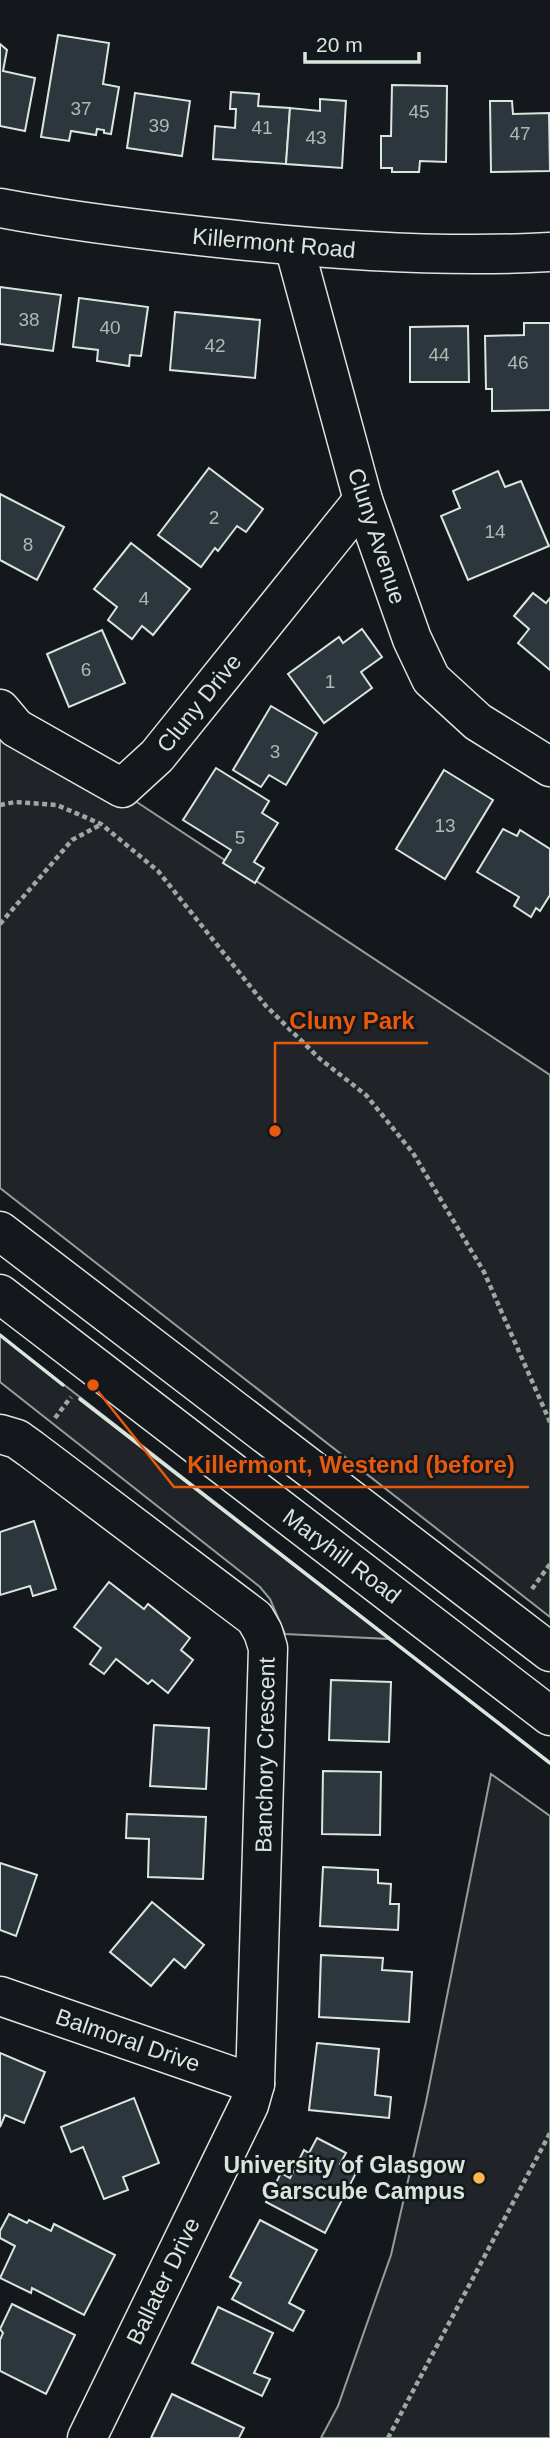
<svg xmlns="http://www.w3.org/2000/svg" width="550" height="2438" viewBox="0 0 550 2438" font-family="Helvetica,sans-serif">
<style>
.green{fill:#202428;stroke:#939e99;stroke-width:2}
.building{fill:#2c363c;stroke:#d8e6dc;stroke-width:2}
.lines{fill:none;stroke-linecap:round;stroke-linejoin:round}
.minor-casing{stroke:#d8e6dc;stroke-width:41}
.major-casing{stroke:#d8e6dc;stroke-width:41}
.path{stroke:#9da8a2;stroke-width:4.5;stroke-dasharray:5 3.5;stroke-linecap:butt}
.minor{stroke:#14181c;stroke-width:38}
.major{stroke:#14181c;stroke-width:38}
.wall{stroke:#d8e6dc;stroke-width:3.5}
.poi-dot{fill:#ffb74d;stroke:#14181c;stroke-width:2.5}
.labels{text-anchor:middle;stroke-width:5;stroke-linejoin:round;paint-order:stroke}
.number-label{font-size:19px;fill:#adbab4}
.street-label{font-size:23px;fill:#d8e6dc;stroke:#14181c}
.poi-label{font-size:23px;font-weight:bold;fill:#d8e6dc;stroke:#14181c;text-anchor:end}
.leader{fill:none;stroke:#e8590c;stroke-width:2.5}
.callout-dot{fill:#e8590c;stroke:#14181c;stroke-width:2.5}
.callout-label{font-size:24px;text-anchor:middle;font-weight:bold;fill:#e8590c;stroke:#14181c;stroke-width:5;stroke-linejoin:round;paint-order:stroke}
</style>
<rect width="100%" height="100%" fill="#14181c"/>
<g class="green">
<polygon points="0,732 114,787 550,1075 550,1617 0,1188"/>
<polygon points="0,1335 391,1639 285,1634 270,1599 260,1587 0,1382"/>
<polygon points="491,1774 550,1816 550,2438 321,2438 338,2406 391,2255 426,2102"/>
</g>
<g class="building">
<polygon points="58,35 109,43 103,84 119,87 111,134 104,133 104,130 97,129 96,135 71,131 69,141 41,137"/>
<polygon points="0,44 7,50 3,71 35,78 25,131 0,126"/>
<polygon points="392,85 447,86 446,162 420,161 419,172 392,172 392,168 381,168 381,136 391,136"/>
<polygon points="231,92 259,94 258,106 290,108 286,164 213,159 215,126 235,128 236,109 230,109"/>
<polygon points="135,93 190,101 182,156 127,148"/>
<polygon points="320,99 346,101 342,168 286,164 290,108 320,111"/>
<polygon points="490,101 512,101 513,114 549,113 550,171 491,172"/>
<polygon points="0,287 61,295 53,351 0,344"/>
<polygon points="79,298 148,307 141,356 130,355 129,366 97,361 98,350 73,347"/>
<polygon points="175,312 260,320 255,378 170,370"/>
<polygon points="524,323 550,323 550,410 492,411 492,389 486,389 485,336 524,335"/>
<polygon points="468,326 469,382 410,382 410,327"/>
<polygon points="209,468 263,509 246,532 237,526 218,551 215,548 201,567 158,535"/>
<polygon points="498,471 505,487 521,481 549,546 468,580 441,516 460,508 453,491"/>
<polygon points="0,494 64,527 37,580 0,560"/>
<polygon points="131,543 190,589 153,635 142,626 132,639 108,620 117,607 94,589"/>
<polygon points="533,593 546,603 550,598 550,670 518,643 529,629 514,616"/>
<polygon points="362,629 382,657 361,672 372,688 324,723 288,674 339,637 343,643"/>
<polygon points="102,630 125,683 69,707 47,654"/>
<polygon points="271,706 317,733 286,785 269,775 261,787 233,770"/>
<polygon points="216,768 269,801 262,813 278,823 254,862 264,868 255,883 223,863 231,850 183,820"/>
<polygon points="444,770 493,800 445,879 396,849"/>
<polygon points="503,829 517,836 520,830 550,849 550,895 540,911 536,908 531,917 514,906 519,897 477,872"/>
<polygon points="34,1521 56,1589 33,1596 30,1586 0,1595 0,1532"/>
<polygon points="109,1582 144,1609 148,1604 190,1638 181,1650 193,1660 168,1693 152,1680 148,1684 116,1659 104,1674 90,1664 101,1648 74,1627"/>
<polygon points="331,1680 391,1682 389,1742 329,1740"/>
<polygon points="154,1725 209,1728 206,1789 150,1786"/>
<polygon points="323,1771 381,1772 380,1835 322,1834"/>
<polygon points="127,1814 206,1817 203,1879 148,1877 149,1839 126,1838"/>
<polygon points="0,1863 37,1875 16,1936 0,1930"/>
<polygon points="323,1867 378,1870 378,1883 391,1884 390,1904 399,1904 398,1930 320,1926"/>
<polygon points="152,1902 204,1945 185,1968 174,1959 151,1986 110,1952"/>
<polygon points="321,1955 383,1958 382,1970 412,1972 409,2022 319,2017"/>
<polygon points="317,2043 379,2049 375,2095 391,2097 389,2118 309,2110"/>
<polygon points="0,2053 45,2072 24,2123 5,2115 0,2127"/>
<polygon points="134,2098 159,2163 123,2177 128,2190 104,2199 83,2147 71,2152 61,2127"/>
<polygon points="317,2138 346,2153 340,2164 356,2173 325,2233 266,2202 281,2173 290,2178 304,2150 309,2153"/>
<polygon points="9,2214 27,2223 29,2220 51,2231 54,2224 115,2255 84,2315 32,2288 31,2293 0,2278 15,2246 0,2238 0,2231"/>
<polygon points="260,2220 317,2250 289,2303 304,2311 293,2331 232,2299 241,2283 230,2277"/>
<polygon points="12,2304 75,2335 46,2394 0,2371 0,2340 3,2333 0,2329"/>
<polygon points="218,2307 273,2333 254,2373 270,2379 262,2396 192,2363"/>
<polygon points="172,2394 244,2428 239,2438 151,2438"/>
</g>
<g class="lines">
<g class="minor-casing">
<g id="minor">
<path d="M0,208C78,223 158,232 237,240C341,251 446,258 550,252"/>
<polyline points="294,246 363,500 412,639 431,679 478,722 550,767"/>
<polyline points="0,709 16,728 122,788 157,756 363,500"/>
<polyline points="0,1434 17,1439 31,1449 255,1618 263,1632 268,1648 255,2084 249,2105 87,2438"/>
<polyline points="0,1996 255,2084"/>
</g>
</g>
<g class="major-casing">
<g id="major">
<polyline points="0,1231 550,1652"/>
<polyline points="0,1294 550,1716"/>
</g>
</g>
<g class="path">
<polyline points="0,805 15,802 57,805 101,824 158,871 266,1006 320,1059 366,1095 413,1153 484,1272 550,1422"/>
<polyline points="0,924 72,840 100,825"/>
<polyline points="55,1418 71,1397"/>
<polyline points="532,1589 550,1564"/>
<polyline points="388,2438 550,2133"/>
</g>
<use href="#minor" class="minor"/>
<use href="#major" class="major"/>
<g class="wall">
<polyline points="0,1335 63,1385"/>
<polyline points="80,1399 550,1763"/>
</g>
</g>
<circle class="poi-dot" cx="479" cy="2178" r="7"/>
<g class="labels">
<g class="number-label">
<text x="81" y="115">37</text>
<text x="419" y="118">45</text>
<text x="159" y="132">39</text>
<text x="262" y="134">41</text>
<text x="520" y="140">47</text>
<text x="316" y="144">43</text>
<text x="29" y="326">38</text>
<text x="110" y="334">40</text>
<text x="215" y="352">42</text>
<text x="439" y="361">44</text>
<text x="518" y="369">46</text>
<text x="214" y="524">2</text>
<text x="495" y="538">14</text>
<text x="28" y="551">8</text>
<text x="144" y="605">4</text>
<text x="86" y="676">6</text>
<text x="330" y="688">1</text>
<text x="275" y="758">3</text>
<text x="445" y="832">13</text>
<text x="240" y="844">5</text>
</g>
<g class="street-label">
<text transform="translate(274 243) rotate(5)" y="8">Killermont Road</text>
<text transform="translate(377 536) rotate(72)" y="8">Cluny Avenue</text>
<text transform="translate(199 703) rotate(-51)" y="8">Cluny Drive</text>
<text transform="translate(342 1556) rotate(37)" y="8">Maryhill Road</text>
<text transform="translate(265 1755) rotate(-89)" y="8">Banchory Crescent</text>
<text transform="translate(128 2040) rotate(19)" y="8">Balmoral Drive</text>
<text transform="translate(163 2281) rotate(-64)" y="8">Ballater Drive</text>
</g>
<g class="poi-label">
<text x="465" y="2173">University of Glasgow<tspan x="465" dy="26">Garscube Campus</tspan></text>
</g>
</g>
<path class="leader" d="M275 1131L275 1043H428M93 1385L174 1487H529"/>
<g class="callout-dot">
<circle cx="275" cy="1131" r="7"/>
<circle cx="93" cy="1385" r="7"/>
</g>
<g class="callout-label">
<text x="352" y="1029">Cluny Park</text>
<text x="351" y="1473">Killermont, Westend (before)</text>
</g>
<path d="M305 52v10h114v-10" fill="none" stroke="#d8e6dc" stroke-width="3.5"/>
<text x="316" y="52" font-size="21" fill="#d8e6dc" stroke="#14181c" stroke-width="5" paint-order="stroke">20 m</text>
</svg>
